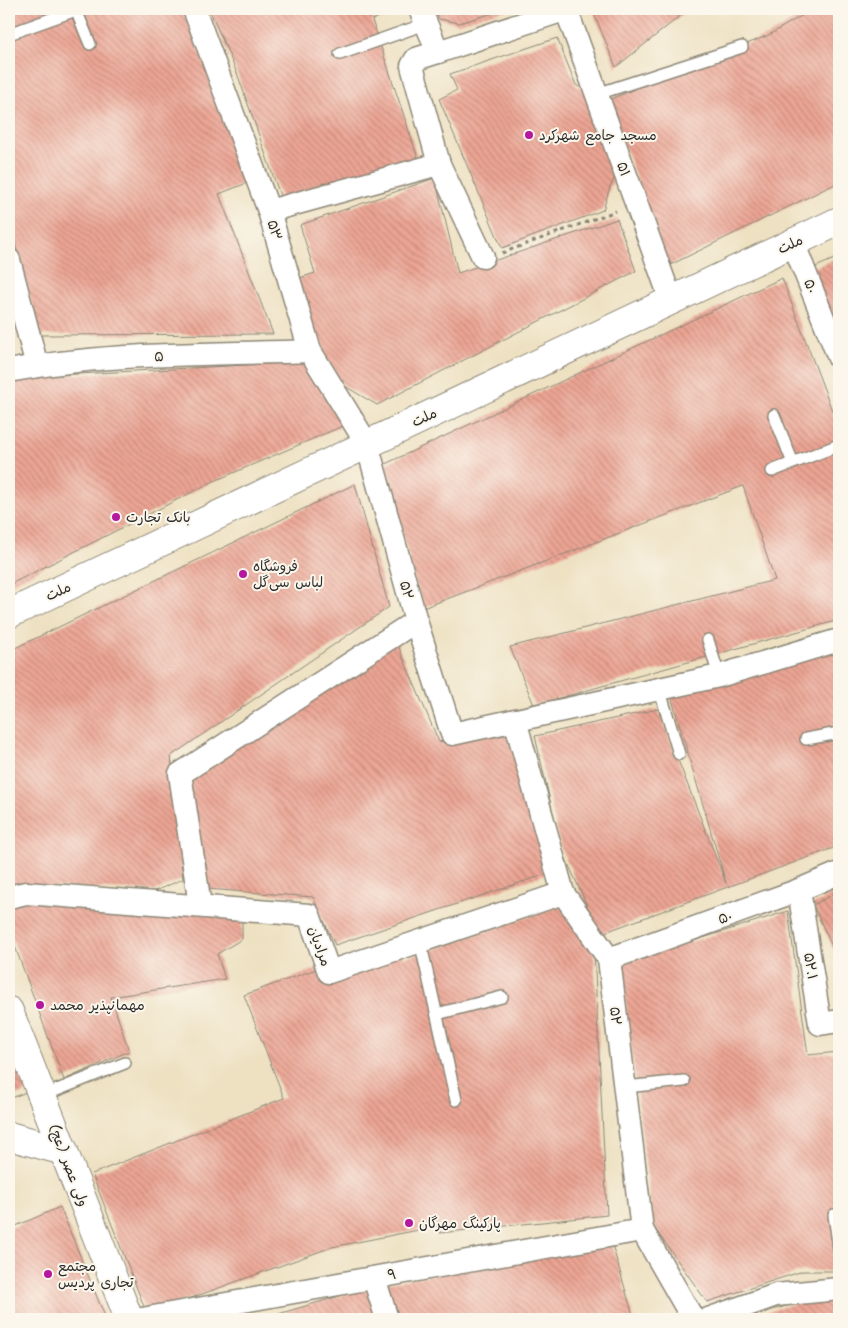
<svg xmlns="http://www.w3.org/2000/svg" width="848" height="1328" viewBox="0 0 848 1328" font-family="Kalam,'Playpen Sans Arabic',sans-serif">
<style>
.building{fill:url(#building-back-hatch)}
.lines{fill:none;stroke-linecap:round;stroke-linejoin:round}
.service-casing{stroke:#8c8676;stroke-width:14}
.minor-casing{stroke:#8c8676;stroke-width:25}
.secondary-casing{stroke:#8c8676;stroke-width:30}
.path{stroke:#8c8676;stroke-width:3;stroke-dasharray:4 4;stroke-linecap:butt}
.service{stroke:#fff;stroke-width:11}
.minor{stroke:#fff;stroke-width:22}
.secondary{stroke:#fff;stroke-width:28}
.poi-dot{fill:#b5179e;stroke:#fbf7ec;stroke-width:2}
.labels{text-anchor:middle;stroke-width:4;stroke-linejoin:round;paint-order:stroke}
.poi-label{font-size:14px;fill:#2b2b2b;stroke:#fbf7ec;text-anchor:start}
.street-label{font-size:14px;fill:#2b2b2b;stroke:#fbf7ec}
</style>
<defs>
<pattern id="building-back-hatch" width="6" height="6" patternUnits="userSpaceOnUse" patternTransform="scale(1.25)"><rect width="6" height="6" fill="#eda594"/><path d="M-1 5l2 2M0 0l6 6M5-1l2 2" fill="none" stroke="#c08779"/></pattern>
</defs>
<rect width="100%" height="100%" fill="#fbf7ec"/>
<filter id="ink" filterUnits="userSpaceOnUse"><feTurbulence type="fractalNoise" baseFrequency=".02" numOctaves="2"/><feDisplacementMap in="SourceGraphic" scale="10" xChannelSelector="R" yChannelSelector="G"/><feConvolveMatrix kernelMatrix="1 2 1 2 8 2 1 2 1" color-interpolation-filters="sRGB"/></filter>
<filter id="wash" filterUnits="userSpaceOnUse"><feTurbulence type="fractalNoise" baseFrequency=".0096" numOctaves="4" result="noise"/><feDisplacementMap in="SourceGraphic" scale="20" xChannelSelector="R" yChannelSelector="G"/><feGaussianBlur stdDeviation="1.12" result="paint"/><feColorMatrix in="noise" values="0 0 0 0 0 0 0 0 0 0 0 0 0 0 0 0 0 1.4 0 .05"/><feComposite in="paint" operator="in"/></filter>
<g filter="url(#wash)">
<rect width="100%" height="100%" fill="#eee1c2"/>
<g id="blocks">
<g class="building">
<polygon points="9,9 182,9 204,63 247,183 219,194 273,334 41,335 9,222"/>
<polygon points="209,9 398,9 372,20 418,158 281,198 237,73"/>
<polygon points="434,9 507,9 459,23 439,19"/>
<polygon points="592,9 689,9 616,67"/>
<polygon points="813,9 839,9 839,182 668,266 608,100 769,35"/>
<polygon points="557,38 576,85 589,93 618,171 610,187 603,210 502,248 439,99 457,90 450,74"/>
<polygon points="435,178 458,273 617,219 636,271 377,405 343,385 319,348 297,279 315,273 300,225"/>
<polygon points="839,257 839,338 811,269"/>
<polygon points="782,278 839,429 839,620 534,705 510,647 775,580 743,486 423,608 383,465"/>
<polygon points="303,362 345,425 212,482 9,585 9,382 41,376"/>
<polygon points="355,484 389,607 171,756 183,879 155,891 9,885 9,651"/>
<polygon points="396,641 439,742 507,731 549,873 335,945 313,897 207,889 187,775"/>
<polygon points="839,648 839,846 600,934 561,848 535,736 658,709 726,883 671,696"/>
<polygon points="839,891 839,953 836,955 813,905"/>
<polygon points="32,894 242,918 242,939 217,954 225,979 111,997 129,1051 64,1080 9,930 9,906"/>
<polygon points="561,906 594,952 607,1215 440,1233 439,1226 332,1247 147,1314 92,1174 284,1098 244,995 400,939 402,958 423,953"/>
<polygon points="788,911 808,1055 839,1052 839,1271 803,1271 707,1302 653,1226 621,964"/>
<polygon points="9,1049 26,1092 9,1099"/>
<polygon points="60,1207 106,1319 9,1319 9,1229"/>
<polygon points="611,1241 634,1319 396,1319 384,1284"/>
<polygon points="367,1288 377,1319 261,1319"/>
<polygon points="806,1300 839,1301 839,1319 743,1319"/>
</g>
</g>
</g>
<g filter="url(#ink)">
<use href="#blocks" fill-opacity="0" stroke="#8c8676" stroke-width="1"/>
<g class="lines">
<g class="service-casing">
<g id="service">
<polyline points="9,34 76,10 90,44"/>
<polyline points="340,54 428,23"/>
<polyline points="597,94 742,47"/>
<polyline points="774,415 793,463"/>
<polyline points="772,471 839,445"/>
<polyline points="708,640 719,676"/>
<polyline points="659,688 679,754"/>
<polyline points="806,739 839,733"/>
<polyline points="420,941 456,1100"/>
<polyline points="437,1014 502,997"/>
<polyline points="625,1087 684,1081"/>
<polyline points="42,1096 125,1063"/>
<polyline points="834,1215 839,1249"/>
</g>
</g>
<g class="minor-casing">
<g id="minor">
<polyline points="194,9 269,211 310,351 367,444 416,621 452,734 719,676 839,640"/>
<polyline points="420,9 438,52 416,59 412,66 439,164"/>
<polyline points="566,9 671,300"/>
<polyline points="438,52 567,9"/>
<polyline points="269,211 439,164 483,257"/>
<polyline points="793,242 839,358"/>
<polyline points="9,260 37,366"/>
<path d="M9,371C107,352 210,355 310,351"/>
<polyline points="515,720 563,893 609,959 642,1230 693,1319"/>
<polyline points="799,890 820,1024 839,1021"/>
<polyline points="9,897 26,893 309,915 329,972 563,893"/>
<polyline points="200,905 180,774 416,621"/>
<polyline points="609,959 799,890 839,873"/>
<polyline points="374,1278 387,1319"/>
<polyline points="142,1319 642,1230"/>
<polyline points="708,1319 776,1295 839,1289"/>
</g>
</g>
<g class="secondary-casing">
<g id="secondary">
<polyline points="9,614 839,221"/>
<polyline points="9,1011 129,1319"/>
<polyline points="9,1136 64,1151"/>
</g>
</g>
<polyline class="path" points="502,253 616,211"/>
<use href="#service" class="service"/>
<use href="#minor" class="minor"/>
<use href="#secondary" class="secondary"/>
</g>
</g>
<g class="poi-dot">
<circle cx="529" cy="135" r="5"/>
<circle cx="116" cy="517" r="5"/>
<circle cx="243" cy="574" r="5"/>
<circle cx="40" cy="1005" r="5"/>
<circle cx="409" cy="1223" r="5"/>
<circle cx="48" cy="1274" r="5"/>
</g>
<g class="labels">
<g class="poi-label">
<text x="539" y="140">مسجد جامع شهرکرد</text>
<text x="126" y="522">بانک تجارت</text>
<text x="253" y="571">فروشگاه<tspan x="253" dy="16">لباس سی‌گل</tspan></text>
<text x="50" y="1010">مهمانپذیر محمد</text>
<text x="419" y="1228">پارکینگ مهرگان</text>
<text x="58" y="1271">مجتمع<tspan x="58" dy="16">تجاری پردیس</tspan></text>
</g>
<g class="street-label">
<text transform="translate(624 169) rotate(70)" y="5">۵۱</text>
<text transform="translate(275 230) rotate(74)" y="5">۵۳</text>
<text transform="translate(790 244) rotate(-25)" y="5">ملت</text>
<text transform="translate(811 286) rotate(68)" y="5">۵۰</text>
<text transform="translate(159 356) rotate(-2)" y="5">۵</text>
<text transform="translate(424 417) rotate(-25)" y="5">ملت</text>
<text transform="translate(407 590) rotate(75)" y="5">۵۲</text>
<text transform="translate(58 591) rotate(-25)" y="5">ملت</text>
<text transform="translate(725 917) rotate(-20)" y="5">۵۰</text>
<text transform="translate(320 946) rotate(70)" y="5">مرادیان</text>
<text transform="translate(811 966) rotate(81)" y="5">۵۲.۱</text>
<text transform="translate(616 1016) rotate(83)" y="5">۵۲</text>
<text transform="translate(69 1165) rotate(69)" y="5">ولی عصر (عج)</text>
<text transform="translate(392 1274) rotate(-10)" y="5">۹</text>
</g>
</g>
<rect width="848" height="1328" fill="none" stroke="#fbf7ec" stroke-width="30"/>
</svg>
